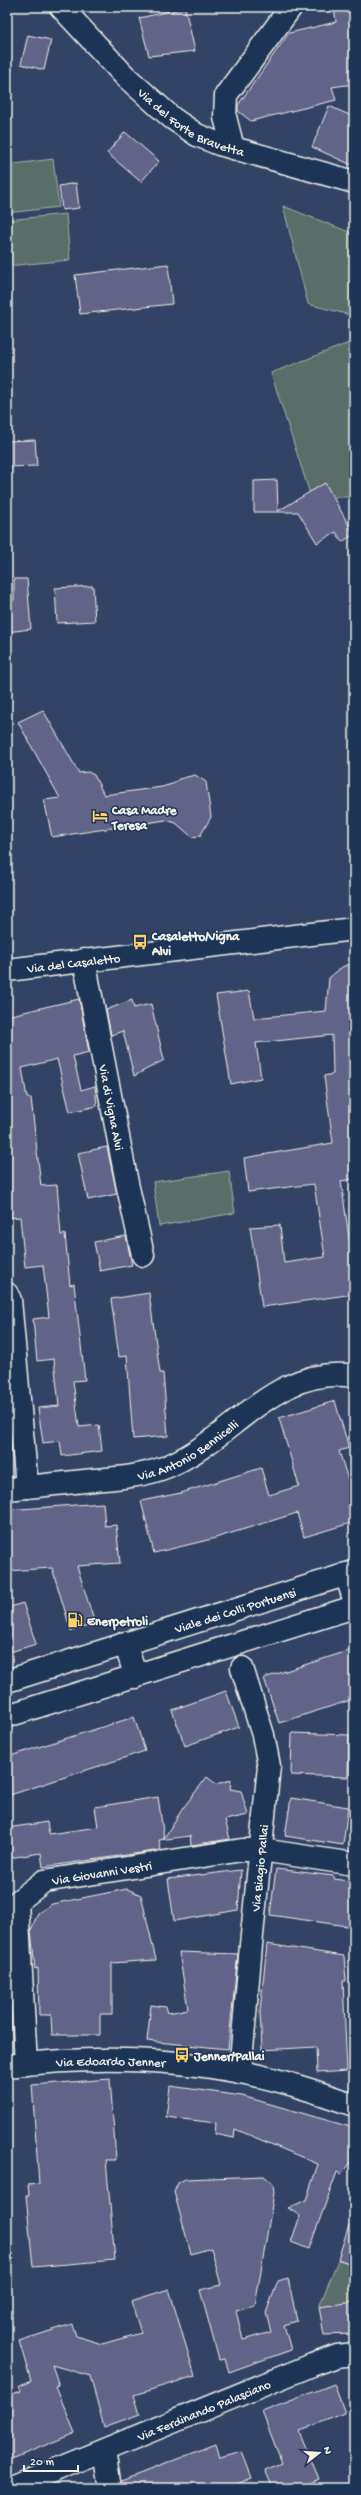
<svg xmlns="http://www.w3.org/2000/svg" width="361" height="2495" viewBox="0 0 361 2495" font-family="'Gochi Hand',sans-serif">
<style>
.green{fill:#5a6e69;stroke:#a7b0a8}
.building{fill:#626488;stroke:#f4f1e8}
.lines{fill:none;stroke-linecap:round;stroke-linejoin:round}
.minor-casing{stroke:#f4f1e8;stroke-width:25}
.major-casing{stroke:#f4f1e8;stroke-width:25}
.minor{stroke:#1d3557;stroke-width:22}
.major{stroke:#1d3557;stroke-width:22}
.labels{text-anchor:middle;stroke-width:3;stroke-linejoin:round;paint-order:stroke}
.street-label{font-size:13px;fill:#f4f1e8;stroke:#1d3557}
.poi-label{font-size:13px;font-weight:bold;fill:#f4f1e8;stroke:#1d3557;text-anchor:start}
</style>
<rect width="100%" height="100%" fill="#324366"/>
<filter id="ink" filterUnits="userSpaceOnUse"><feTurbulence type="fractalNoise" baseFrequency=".025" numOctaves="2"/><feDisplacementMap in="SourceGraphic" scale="8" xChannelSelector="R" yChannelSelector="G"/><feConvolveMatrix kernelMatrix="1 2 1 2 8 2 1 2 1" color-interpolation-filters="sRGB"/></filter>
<g filter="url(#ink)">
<g class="green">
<polygon points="53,159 59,207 7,213 7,165"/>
<polygon points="283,206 354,234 354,316 308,304"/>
<polygon points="66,214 70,260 7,266 7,220"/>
<polygon points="354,341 354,497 311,497 271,373"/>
<polygon points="229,1171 235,1213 159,1226 153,1182"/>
<polygon points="338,2260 354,2264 354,2303 319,2307"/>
</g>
<g class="building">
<polygon points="334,7 354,7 354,84 332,87 336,100 251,121 238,111 238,105 289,33 336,22"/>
<polygon points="185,8 195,51 149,56 139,18"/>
<polygon points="28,35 51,40 44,70 21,64"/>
<polygon points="329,106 354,117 354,166 312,147"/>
<polygon points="125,132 159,161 141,182 107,153"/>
<polygon points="76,183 79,208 62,210 59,186"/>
<polygon points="168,264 172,304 80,314 75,275"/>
<polygon points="35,440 37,466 7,467 7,441"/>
<polygon points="277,480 278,511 325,483 354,534 342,542 336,532 317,543 298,512 254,512 254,481"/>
<polygon points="14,579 27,579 31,629 7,632 7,601 14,600"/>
<polygon points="93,586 95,621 57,623 55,588"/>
<polygon points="43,710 79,773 88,772 94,775 104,795 162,787 172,784 179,779 195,775 206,782 211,817 200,836 192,837 176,823 166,820 52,837 44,800 60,798 18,722"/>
<polygon points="354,962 354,1058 350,1058 354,1084 354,1179 341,1181 354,1273 354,1294 262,1307 250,1227 280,1225 284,1263 325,1257 314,1184 248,1192 244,1158 333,1143 324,1076 333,1074 332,1035 256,1043 261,1078 231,1084 216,995 249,991 254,1018 326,1011 329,978 342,967"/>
<polygon points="79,999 89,1052 73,1056 81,1090 95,1086 97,1106 70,1112 57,1059 22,1068 27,1098 31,1098 41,1186 57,1185 61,1235 65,1234 70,1285 74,1284 85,1380 73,1381 79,1427 99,1425 102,1451 62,1456 60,1441 43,1443 38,1408 59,1406 54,1359 37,1361 33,1319 49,1317 43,1265 25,1267 20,1217 7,1218 7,1016"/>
<polygon points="132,1000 134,1008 151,1004 164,1060 134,1076 123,1031 111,1035 106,1010"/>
<polygon points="107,1147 117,1194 88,1200 78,1153"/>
<polygon points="126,1236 132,1265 100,1271 94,1242"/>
<polygon points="149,1293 160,1373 163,1373 168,1436 133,1439 127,1356 119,1357 111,1299"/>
<polygon points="335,1401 349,1448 339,1451 354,1499 354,1522 304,1537 297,1513 212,1539 154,1553 141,1501 181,1493 261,1468 269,1495 299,1486 279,1418"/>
<polygon points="103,1503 105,1526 116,1525 120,1563 77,1566 95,1624 71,1631 52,1568 7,1571 7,1510"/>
<polygon points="23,1603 36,1644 7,1653 7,1608"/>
<polygon points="354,1649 354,1699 279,1723 264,1678"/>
<polygon points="226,1691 239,1727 185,1746 172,1710"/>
<polygon points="134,1717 145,1751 7,1796 7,1757"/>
<polygon points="292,1733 349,1735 348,1777 291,1775"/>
<polygon points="207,1777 216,1784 231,1780 230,1789 241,1791 248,1815 225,1820 230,1839 191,1845 190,1836 159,1840 161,1850 43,1867 41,1853 9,1858 7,1828 47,1822 49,1834 98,1827 95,1807 158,1797 164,1838 183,1808"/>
<polygon points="291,1798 348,1807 343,1845 285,1836"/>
<polygon points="276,1869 334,1876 334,1879 354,1882 354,1927 270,1915"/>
<polygon points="241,1870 238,1910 174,1921 168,1879"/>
<polygon points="127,1889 141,1895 156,1960 112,1963 112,2014 100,2014 100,2035 52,2035 51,2015 39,2015 38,1968 35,1969 31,1930 38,1913 52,1904"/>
<polygon points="267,1944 344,1956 346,1981 343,1981 347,2071 317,2073 316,2047 262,2050 260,2011"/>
<polygon points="179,1952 238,1954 228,2049 147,2041 151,2005 166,2007 168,2013 188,2009"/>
<polygon points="110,2079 116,2160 106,2160 115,2260 33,2267 26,2195 29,2195 28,2185 39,2184 32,2085"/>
<polygon points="170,2086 242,2096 354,2128 354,2142 350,2155 354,2157 341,2174 337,2172 309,2249 291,2242 300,2216 288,2208 306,2200 318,2164 235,2129 234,2138 215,2134 216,2123 166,2117"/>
<polygon points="264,2176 273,2183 274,2193 255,2306 236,2311 243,2340 271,2332 266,2313 278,2281 288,2278 297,2321 284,2325 291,2350 229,2372 225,2359 219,2360 200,2290 221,2285 211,2248 191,2254 174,2192 178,2183 185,2179"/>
<polygon points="351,2219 354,2220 354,2265 338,2259"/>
<polygon points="169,2289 195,2376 134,2395 140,2414 104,2427 90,2376 52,2365 59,2386 56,2387 75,2433 7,2461 7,2396 21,2391 19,2386 31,2381 19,2341 72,2324 76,2336 102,2344 141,2333 131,2301"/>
<polygon points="354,2302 354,2334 324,2335 319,2307"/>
<polygon points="334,2384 345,2413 299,2431 319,2479 310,2483 312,2488 273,2488 265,2470 282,2463 262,2412"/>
<polygon points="216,2444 220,2458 242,2452 252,2478 227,2488 122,2488 121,2481"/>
</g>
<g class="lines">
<g class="minor-casing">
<g id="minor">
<path id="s1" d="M61,7L125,76L172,118L197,135L219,144L354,182"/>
<polyline points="233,148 225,117 226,95 291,7"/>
<path id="s2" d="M84,960L127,1183L143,1255"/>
<path id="s3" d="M7,970L354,929"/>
<polyline points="7,1294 10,1300 27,1487"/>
<path id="s4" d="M7,1489C36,1486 65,1483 94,1480C118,1478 144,1476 166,1467C232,1441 274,1364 354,1376"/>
<polyline points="346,1574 354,1599"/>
<polyline points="125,1643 136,1677"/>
<path id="s5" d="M26,2064L17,1902L44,1881L242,1850H261L354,1864"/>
<path id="s6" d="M7,2066C83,2057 165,2057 240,2072C279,2079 317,2092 354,2105"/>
<path id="s7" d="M240,2072L251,1945L269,1766L263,1735L242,1668"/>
<polyline points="104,2451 110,2488"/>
<path id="s8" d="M11,2488L312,2365L337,2356L354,2354"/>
</g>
</g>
<g class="major-casing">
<g id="major">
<path id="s9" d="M7,1681L354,1572"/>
<polyline points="7,1716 354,1607"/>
</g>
</g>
<use href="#minor" class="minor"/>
<use href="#major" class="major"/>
</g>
</g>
<defs>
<g id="hotel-bare" transform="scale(1.2)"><path d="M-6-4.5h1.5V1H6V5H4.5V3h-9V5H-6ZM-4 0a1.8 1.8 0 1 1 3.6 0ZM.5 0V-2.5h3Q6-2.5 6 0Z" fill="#ffd166" stroke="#1d3557" stroke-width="2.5" paint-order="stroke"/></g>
<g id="bus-bare" transform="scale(1.2)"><path d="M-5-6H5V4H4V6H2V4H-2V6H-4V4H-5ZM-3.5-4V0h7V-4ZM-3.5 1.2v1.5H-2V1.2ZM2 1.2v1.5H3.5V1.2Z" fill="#ffd166" stroke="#1d3557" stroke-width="2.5" paint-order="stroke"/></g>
<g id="fuel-bare" transform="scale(1.2)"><path d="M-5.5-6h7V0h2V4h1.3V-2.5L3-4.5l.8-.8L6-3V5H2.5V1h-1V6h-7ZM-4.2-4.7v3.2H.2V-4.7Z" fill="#ffd166" stroke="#1d3557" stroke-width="2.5" paint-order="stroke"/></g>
</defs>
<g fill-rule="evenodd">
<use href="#hotel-bare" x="100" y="816"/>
<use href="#bus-bare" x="140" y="942"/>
<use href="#fuel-bare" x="75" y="1620"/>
<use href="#bus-bare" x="182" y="2055"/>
</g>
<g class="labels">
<g class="street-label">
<text dy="5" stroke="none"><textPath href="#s1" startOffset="176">Via del Forte Bravetta</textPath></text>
<text dy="5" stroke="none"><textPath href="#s3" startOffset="67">Via del Casaletto</textPath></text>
<text dy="5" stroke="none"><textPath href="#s2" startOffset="150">Via di Vigna Alvi</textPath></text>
<text dy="5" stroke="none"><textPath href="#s4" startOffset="188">Via Antonio Bennicelli</textPath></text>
<text dy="5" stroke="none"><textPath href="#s9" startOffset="239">Viale dei Colli Portuensi</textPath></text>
<text dy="5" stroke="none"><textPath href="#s7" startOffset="205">Via Biagio Pallai</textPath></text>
<text dy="5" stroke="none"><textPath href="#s5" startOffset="255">Via Giovanni Vestri</textPath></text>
<text dy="5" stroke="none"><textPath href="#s6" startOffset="104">Via Edoardo Jenner</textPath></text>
<text dy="5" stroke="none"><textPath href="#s8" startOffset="208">Via Ferdinando Palasciano</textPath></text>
</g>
<g class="poi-label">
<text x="112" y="814">Casa Madre<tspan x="112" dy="15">Teresa</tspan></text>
<text x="152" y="940">Casaletto/Vigna<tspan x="152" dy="15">Alvi</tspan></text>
<text x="87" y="1625">Enerpetroli</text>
<text x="194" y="2060">Jenner/Pallai</text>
</g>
</g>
<rect width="361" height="2495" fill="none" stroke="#1d3557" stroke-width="24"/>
<rect x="12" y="12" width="337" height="2471" fill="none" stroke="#f4f1e8" stroke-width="1.5" filter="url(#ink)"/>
<g transform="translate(319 2453) rotate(73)" stroke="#1d3557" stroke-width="3" paint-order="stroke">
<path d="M0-3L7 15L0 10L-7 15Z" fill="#f4f1e8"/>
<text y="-6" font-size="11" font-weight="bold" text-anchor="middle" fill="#f4f1e8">N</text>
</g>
<path d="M24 2465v6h54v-6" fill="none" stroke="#f4f1e8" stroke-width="2"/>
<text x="30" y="2465" font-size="12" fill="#f4f1e8" stroke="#1d3557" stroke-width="3" paint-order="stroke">20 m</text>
</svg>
